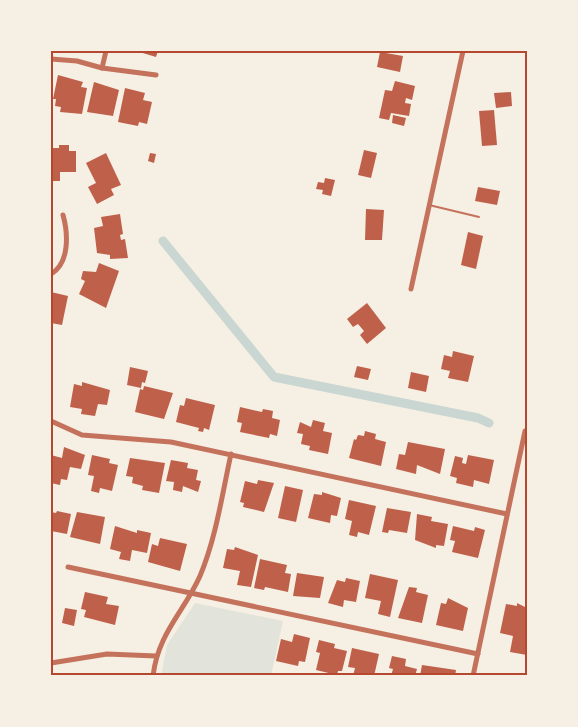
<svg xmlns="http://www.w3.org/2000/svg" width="578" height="727" viewBox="0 0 578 727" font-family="'IBM Plex Sans',sans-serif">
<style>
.green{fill:#e2e4dc}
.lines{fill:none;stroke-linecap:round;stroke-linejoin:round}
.canal{stroke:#c9d6d2;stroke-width:9}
.building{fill:#bf614a}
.service{stroke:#c5725c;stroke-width:2}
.minor{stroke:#c5725c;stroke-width:5}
.neatline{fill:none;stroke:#b5482f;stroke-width:2}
</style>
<rect width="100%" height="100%" fill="#f6efe4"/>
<polygon class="green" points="195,603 283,621 271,676 161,676 167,645"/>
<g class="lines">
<polyline class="canal" points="163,241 274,377 478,418 489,423"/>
</g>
<g class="building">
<polygon points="136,51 158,51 156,57"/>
<polygon points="380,52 403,56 400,72 377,67"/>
<polygon points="58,75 83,82 81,87 87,88 82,114 60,112 61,107 55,106 56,99 53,99"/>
<polygon points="395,81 415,86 412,100 406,98 405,103 411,104 409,116 391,113 389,120 379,118 385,90 392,91"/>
<polygon points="94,82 119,90 113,116 87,112"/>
<polygon points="125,88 145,93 143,100 152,102 147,124 139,122 138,126 118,122"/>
<polygon points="511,92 512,106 496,108 494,93"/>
<polygon points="494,110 497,145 482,146 479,111"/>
<polygon points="393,115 406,118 404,126 392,123"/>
<polygon points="59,145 69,145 69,151 76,151 76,172 60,172 60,181 51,181 51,151 52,148 59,148"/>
<polygon points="364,150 377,153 371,178 358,175"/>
<polygon points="106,153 121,185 111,189 114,195 97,204 88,187 96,183 86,163"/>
<polygon points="150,153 156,154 154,163 148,161"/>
<polygon points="325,178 335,180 331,196 322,194 323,190 316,189 318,182 324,183"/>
<polygon points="478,187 500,191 497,205 475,201"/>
<polygon points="366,209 384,210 382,240 365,240"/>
<polygon points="120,214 123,234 120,235 121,240 125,239 128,258 110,259 110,255 97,253 94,228 103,226 101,217"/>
<polygon points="468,232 483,236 476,269 461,265"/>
<polygon points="99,263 119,271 106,308 79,294 85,281 81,279 83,271 96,272"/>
<polygon points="51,292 68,296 62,325 51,323"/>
<polygon points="367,303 386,328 367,344 360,335 364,331 358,324 353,327 347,319"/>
<polygon points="453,351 474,356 468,382 448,378 450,371 441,369 444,355 452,357"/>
<polygon points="357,366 371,369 368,380 354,377"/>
<polygon points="130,367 148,371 145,383 142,382 141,388 127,385"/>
<polygon points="411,372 429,376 426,392 408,388"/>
<polygon points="82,382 110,390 107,405 98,404 95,416 81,414 82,409 70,407 74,384 82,386"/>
<polygon points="144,386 173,393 164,419 135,412 140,389 143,390"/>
<polygon points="186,398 215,405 209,430 204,428 203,432 198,431 199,428 176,422 180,405 184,406"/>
<polygon points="240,407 262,412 263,409 273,411 272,418 280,420 277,436 270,434 269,438 240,432 242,423 237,422"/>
<polygon points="313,420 325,423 323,431 332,433 328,454 309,450 310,446 301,444 303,434 297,433 300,422 311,427"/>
<polygon points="365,431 376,434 375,439 386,442 381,466 349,458 354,439 356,440 358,435 364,436"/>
<polygon points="408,442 445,449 440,474 417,465 416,474 396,469 399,454 405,455"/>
<polygon points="64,447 85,455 81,469 70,467 67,480 61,479 60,485 51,483 51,455 62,458"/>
<polygon points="92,455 110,459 109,463 118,465 112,491 100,488 99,493 91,491 94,476 88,475"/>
<polygon points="468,455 494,460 489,484 474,480 473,487 456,483 457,478 450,476 455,456 463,458 462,463 466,464"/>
<polygon points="130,458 165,463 159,493 142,490 143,486 132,483 133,477 126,476"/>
<polygon points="171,460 188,463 187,468 198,470 196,480 201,481 198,492 183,486 182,492 173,490 174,482 166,481"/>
<polygon points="258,480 274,483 264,512 243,507 244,503 240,502 245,481 257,484"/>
<polygon points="285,486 303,490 296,522 278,518"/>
<polygon points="322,492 341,498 337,516 331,515 330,523 308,518 314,494 322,495"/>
<polygon points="349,500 376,506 369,535 358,532 357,537 349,535 352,521 345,519"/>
<polygon points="387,508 411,512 407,533 389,530 388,533 382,532"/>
<polygon points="57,511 71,514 67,534 51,531 51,512 56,513"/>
<polygon points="77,512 105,517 100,544 70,537"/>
<polygon points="417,514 432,517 431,521 448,524 444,546 436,545 436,548 415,540"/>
<polygon points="115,526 137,533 137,530 151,533 147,553 132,550 130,561 119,559 121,552 110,549"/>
<polygon points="453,526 474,531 475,527 485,530 478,558 452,552 455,541 450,540"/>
<polygon points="160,538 187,544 180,571 148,562 152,544 158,546"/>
<polygon points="235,547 258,555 251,587 237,585 240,571 223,568 227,549 234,550"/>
<polygon points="260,559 287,565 285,573 291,574 288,592 265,587 264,590 254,588"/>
<polygon points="297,573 324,577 320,598 293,596"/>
<polygon points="370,574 398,580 390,617 378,614 381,601 365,598"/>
<polygon points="346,578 360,581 356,602 344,600 343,607 328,603 337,580 345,582"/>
<polygon points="409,587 417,588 416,592 428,595 422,623 398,618"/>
<polygon points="85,592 108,597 106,604 119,606 115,625 84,617 86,610 81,609"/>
<polygon points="448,598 468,608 463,631 436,625 441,603 446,604"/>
<polygon points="517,603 527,608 527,655 510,652 513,636 500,633 506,604 517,606"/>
<polygon points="65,608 77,610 74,626 62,623"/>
<polygon points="294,634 310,638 305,662 299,661 298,666 276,661 281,639 292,642"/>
<polygon points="319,640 335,644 334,648 347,651 342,671 338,671 337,675 316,670 320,653 316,652"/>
<polygon points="352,648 379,654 374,676 353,676 355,668 348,667"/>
<polygon points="392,656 406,659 405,666 417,669 415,676 391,676 393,669 389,668"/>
<polygon points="422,665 456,670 455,676 420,676"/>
</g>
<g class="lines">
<polyline class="service" points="429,205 479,217"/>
<g class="minor">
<polyline points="51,59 77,61 102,68 156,75"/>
<polyline points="102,68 106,51"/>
<path d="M51,274C70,263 68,233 63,215"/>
<polyline points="411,289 463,51"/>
<polyline points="51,421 82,435 171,442 507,514"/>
<polyline points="68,567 478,654"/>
<polyline points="51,663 107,654 156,656"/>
<path d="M153,676C158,633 184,612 200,576C216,538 222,495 231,454"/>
<polyline points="473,676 525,431"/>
</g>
</g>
<rect width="578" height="727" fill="none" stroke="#f6efe4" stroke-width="105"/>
<rect x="52" y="52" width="474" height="622" class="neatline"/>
</svg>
